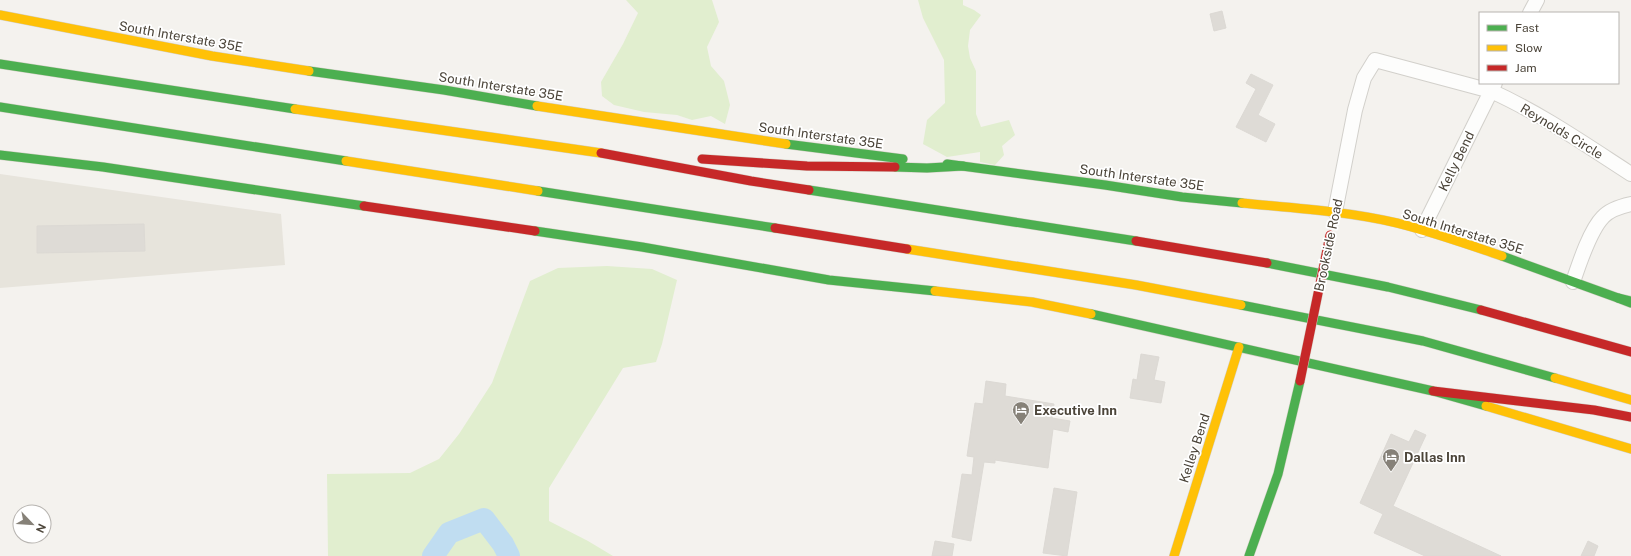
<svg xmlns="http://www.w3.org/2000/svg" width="1631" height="556" viewBox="0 0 1631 556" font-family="'Public Sans',sans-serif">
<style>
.residential{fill:#e7e4dc}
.green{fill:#e1eecf}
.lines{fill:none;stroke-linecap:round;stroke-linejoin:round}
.river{stroke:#c0ddf1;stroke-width:22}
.building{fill:#dedbd6;stroke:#dcd9d4}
.street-casing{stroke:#d2d0cb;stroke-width:16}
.fast-casing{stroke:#d3cfc5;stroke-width:10}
.slow-casing{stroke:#d3cfc5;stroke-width:10}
.jam-casing{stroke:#d3cfc5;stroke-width:10}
.street{stroke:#fdfdfc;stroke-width:14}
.fast{stroke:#4caf50;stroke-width:9}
.slow{stroke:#ffc107;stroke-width:9}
.jam{stroke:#c62828;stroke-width:9}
.jam-bridge-casing{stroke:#d3cfc5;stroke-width:10;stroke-linecap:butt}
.jam-bridge{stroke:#c62828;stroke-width:9}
.labels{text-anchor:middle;stroke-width:3.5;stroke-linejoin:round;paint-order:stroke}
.street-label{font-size:13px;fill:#4b4439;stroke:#fff}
.poi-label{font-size:13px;font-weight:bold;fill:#4b4439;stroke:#fff;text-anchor:start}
</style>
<rect width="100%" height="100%" fill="#f4f2ee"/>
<polygon class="residential" points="0,174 281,214 285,265 0,288"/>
<g class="green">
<polygon points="626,0 712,0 719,22 707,47 711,66 724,81 730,105 725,124 711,116 692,120 677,115 644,112 614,105 602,96 601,82 623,44 638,13"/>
<polygon points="918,0 963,0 963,5 974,10 981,15 970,30 968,46 970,58 976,71 976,114 981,127 1009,120 1015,135 1002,146 1004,155 995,165 980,162 980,152 947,157 923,144 927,120 945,103 944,60 923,18"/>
<polygon points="607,266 652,269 677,280 662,344 656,362 623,368 549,488 549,521 588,541 613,556 328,556 327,474 410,473 439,459 459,434 492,383 530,281 558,268"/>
</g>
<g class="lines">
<polyline class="river" points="433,556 449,533 484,519 503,544 509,556"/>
</g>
<g class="building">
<polygon points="1222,11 1226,28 1214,31 1210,14"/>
<polygon points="1251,74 1273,85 1258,115 1275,124 1266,142 1236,127 1256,89 1246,83"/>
<polygon points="144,224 145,251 37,253 37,226"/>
<polygon points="1141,354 1159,357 1154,380 1165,382 1161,403 1130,398 1133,379 1137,380"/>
<polygon points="986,381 1006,384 1005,396 1054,404 1052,418 1070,421 1068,432 1053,429 1048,468 995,460 995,463 984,462 971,541 952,537 962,474 972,475 974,457 967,456 975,403 983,404"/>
<polygon points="1415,430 1426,435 1393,506 1501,556 1425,556 1374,533 1383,514 1360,503 1391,434 1409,442"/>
<polygon points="1054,488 1077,492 1067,556 1043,553"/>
<polygon points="935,541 954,544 952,556 932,556"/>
<polygon points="1588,541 1598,546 1594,556 1581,556"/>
</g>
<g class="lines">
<g class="street-casing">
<g id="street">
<polyline points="1530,13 1537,0"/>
<path d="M1335,212L1355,110L1364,78L1375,60L1491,91C1540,113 1586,145 1631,174"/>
<polyline points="1422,230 1495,83"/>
<path d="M1573,282C1579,264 1590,230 1603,217C1610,209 1622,206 1631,204"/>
</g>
</g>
<g class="fast-casing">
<g id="fast">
<polyline points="0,64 295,109"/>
<polyline points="309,71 444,90 537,106"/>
<polyline points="0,107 346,161"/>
<polyline points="786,144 903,159"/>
<polyline points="0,155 103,167 364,206"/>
<polyline points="947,164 1105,185 1182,197 1242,203"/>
<polyline points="895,167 927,168 963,166"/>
<polyline points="809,190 1136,241"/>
<polyline points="538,191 775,228"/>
<polyline points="535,231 642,247 829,280 935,291"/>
<polyline points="1502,256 1618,298 1631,301"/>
<polyline points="1267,263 1388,287 1481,310"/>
<polyline points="1618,298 1631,303"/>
<polyline points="1241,305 1423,341 1555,378"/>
<polyline points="1091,314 1433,391 1486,406"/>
<polyline points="1249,556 1278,474 1300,381"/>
</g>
</g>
<g class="slow-casing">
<g id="slow">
<polyline points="0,15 212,56 309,71"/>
<polyline points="537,106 786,144"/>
<polyline points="295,109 601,153"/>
<polyline points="346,161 538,191"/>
<path d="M1242,203C1293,208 1346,211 1397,223C1433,232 1467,244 1502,256"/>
<polyline points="907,249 1136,285 1241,305"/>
<polyline points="935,291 1032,302 1091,314"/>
<polyline points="1555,378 1631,400"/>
<polyline points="1486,406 1631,449"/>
<polyline points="1174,556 1239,347"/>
</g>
</g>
<g class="jam-casing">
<g id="jam">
<polyline points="601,153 751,181 809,190"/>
<polyline points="702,159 807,166 895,167"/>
<polyline points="364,206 535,231"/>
<polyline points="775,228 907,249"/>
<polyline points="1136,241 1267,263"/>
<polyline points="1481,310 1631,352"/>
<polyline points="1433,391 1594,410 1631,417"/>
</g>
</g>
<use href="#street" class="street"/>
<use href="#fast" class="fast"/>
<use href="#slow" class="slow"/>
<use href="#jam" class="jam"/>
<g class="jam-bridge-casing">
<polyline id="jam-bridge" points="1300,381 1330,235"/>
</g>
<use href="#jam-bridge" class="jam-bridge"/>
</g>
<defs>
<g id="hotel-pin" transform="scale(0.9)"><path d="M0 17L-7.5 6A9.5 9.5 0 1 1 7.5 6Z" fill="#868178" stroke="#fff"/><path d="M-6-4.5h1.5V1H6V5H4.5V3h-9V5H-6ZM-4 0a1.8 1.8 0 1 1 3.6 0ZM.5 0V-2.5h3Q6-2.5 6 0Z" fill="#fff"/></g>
</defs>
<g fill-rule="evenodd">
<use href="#hotel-pin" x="1021" y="410"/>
<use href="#hotel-pin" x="1391" y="457"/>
</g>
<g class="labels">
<g class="street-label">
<text transform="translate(181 36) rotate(10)" y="5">South Interstate 35E</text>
<text transform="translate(501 86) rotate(9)" y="5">South Interstate 35E</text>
<text transform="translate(1562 131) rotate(31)" y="5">Reynolds Circle</text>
<text transform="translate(821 135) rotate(8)" y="5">South Interstate 35E</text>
<text transform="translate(1456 161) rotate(-64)" y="5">Kelly Bend</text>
<text transform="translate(1142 177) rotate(8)" y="5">South Interstate 35E</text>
<text transform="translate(1463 231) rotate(17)" y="5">South Interstate 35E</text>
<text transform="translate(1328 245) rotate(-78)" y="5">Brookside Road</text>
<text transform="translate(1194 448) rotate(-72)" y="5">Kelley Bend</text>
</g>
<g class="poi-label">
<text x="1034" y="415">Executive Inn</text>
<text x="1404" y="462">Dallas Inn</text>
</g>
</g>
<rect x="1479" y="12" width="140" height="72" fill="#ffffff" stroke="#b7b4b0"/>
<rect x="1487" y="25" width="20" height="6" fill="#4caf50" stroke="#b7b4b0"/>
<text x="1515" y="32" font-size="12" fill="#4b4439">Fast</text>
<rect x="1487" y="45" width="20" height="6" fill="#ffc107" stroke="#b7b4b0"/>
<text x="1515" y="52" font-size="12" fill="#4b4439">Slow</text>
<rect x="1487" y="65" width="20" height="6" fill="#c62828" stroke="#b7b4b0"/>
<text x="1515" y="72" font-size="12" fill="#4b4439">Jam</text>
<g transform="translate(32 524) rotate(115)"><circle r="19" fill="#ffffff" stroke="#b7b4b0"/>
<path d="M0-3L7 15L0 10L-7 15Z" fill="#868178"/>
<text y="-6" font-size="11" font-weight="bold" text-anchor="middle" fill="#4b4439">N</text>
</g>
</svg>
